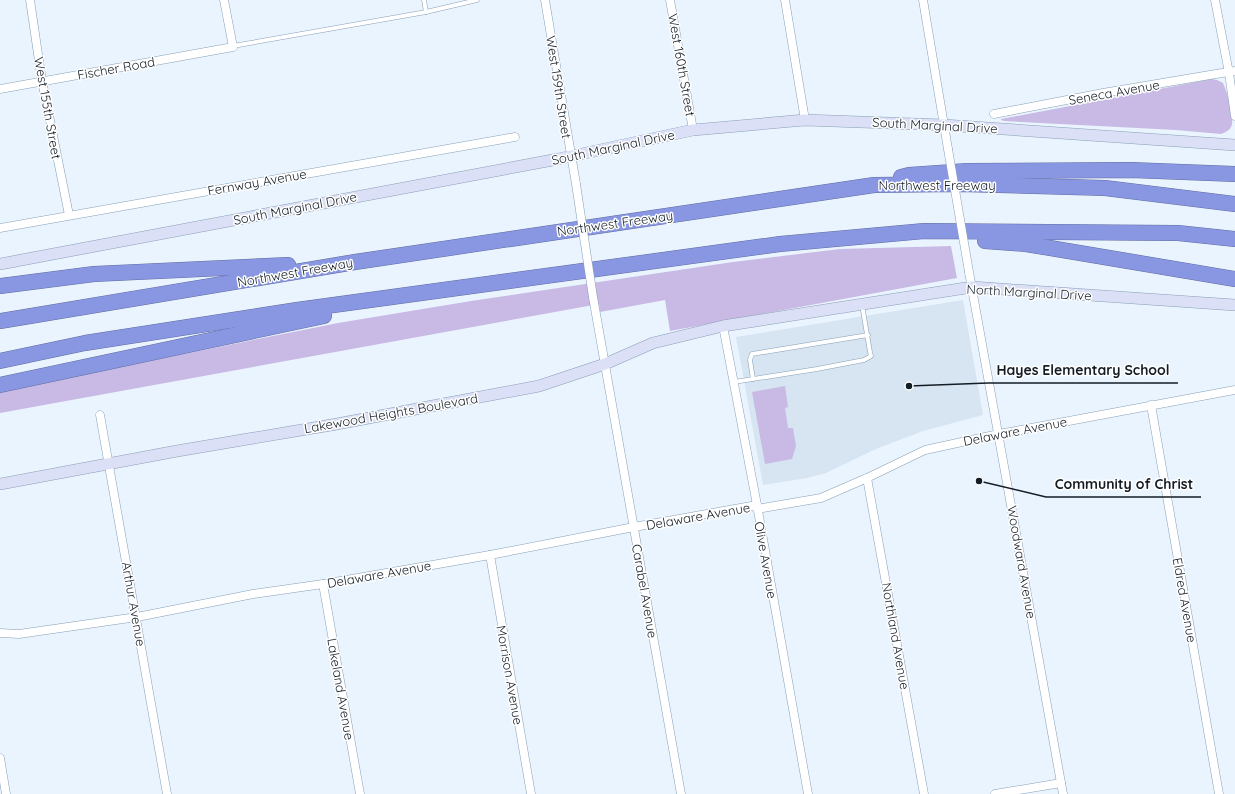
<svg xmlns="http://www.w3.org/2000/svg" width="1235" height="794" viewBox="0 0 1235 794" font-family="Quicksand,sans-serif">
<style>
.built{fill:#d7e4f1}
.green{fill:#c9bae5}
.lines{fill:none;stroke-linecap:round;stroke-linejoin:round}
.service-casing{stroke:#879fb7;stroke-width:5}
.minor-casing{stroke:#879fb7;stroke-width:9}
.secondary-casing{stroke:#879fb7;stroke-width:12}
.motorway-casing{stroke:#606ca1;stroke-width:16}
.service{stroke:#fff;stroke-width:4}
.minor{stroke:#fff;stroke-width:8}
.secondary{stroke:#dce0f7;stroke-width:11}
.motorway{stroke:#8997e3;stroke-width:15}
.minor-bridge-casing{stroke:#879fb7;stroke-width:9;stroke-linecap:butt}
.minor-bridge{stroke:#fff;stroke-width:8}
.labels{text-anchor:middle;stroke-width:3;stroke-linejoin:round;paint-order:stroke}
.street-label{font-size:13px;fill:#141d26;stroke:#fff}
.leader{fill:none;stroke:#141d26;stroke-width:1.5}
.callout-dot{fill:#141d26;stroke:#fff;stroke-width:1.5}
.callout-label{font-size:14px;text-anchor:middle;font-weight:bold;fill:#141d26;stroke:#fff;stroke-width:3;stroke-linejoin:round;paint-order:stroke}
</style>
<rect width="100%" height="100%" fill="#eaf4fe"/>
<polygon class="built" points="963,300 983,415 923,431 876,449 826,473 807,478 763,485 736,337"/>
<g class="green">
<path d="M1212,79L1217,80L1223,83C1227,92 1234,114 1232,124C1231,130 1226,132 1221,134L1176,130L1004,121L1001,120V119Z"/>
<polygon points="951,246 957,278 670,331 665,300 600,312 599,304 0,413 0,392 64,378 338,323 471,301 733,262 840,249"/>
<polygon points="785,386 788,407 785,408 788,428 793,428 796,446 792,459 765,464 752,392"/>
</g>
<g class="lines">
<g class="service-casing">
<g id="service">
<polyline points="426,12 477,0"/>
<polyline points="233,46 426,12 424,0"/>
<polyline points="753,379 750,360 752,354 868,335"/>
<polyline points="734,382 817,369 864,360 871,356 870,352 862,305"/>
</g>
</g>
<g class="minor-casing">
<g id="minor">
<polyline points="30,0 42,81 69,215"/>
<polyline points="545,0 576,184"/>
<polyline points="670,0 693,130"/>
<polyline points="785,0 805,120"/>
<polyline points="923,0 948,149"/>
<polyline points="1215,0 1229,73 1235,116"/>
<polyline points="0,89 233,47 224,0"/>
<polyline points="994,114 1103,93 1210,75 1235,71"/>
<polyline points="0,228 515,137"/>
<polyline points="969,272 1063,794"/>
<polyline points="593,297 681,794"/>
<polyline points="723,326 757,505 808,794"/>
<polyline points="1151,405 1219,794"/>
<polyline points="100,415 167,794"/>
<polyline points="867,478 924,794"/>
<polyline points="757,509 821,498 867,478 925,450 999,434 1235,390"/>
<polyline points="490,555 531,794"/>
<polyline points="323,584 360,794"/>
<polyline points="0,633 19,634 137,617 253,594 323,584 490,555 634,527 757,505"/>
<polyline points="0,758 6,794"/>
<polyline points="995,794 1061,783"/>
</g>
</g>
<g class="secondary-casing">
<g id="secondary">
<polyline points="0,264 558,159 693,130 805,120 944,125 1235,145"/>
<polyline points="0,484 177,451 337,424 539,386 605,364 653,343 723,326 972,287 1235,305"/>
</g>
</g>
<g class="motorway-casing">
<g id="motorway">
<polyline points="901,177 909,175 967,171 1131,170 1235,174"/>
<polyline points="985,241 1026,244 1235,279"/>
<polyline points="0,286 94,274 288,265"/>
<polyline points="0,321 355,262 874,185 960,184 1105,188 1235,204"/>
<polyline points="0,361 85,343 297,310 780,244 924,231 1178,233 1235,239"/>
<polyline points="0,385 324,316"/>
</g>
</g>
<use href="#service" class="service"/>
<use href="#minor" class="minor"/>
<use href="#secondary" class="secondary"/>
<use href="#motorway" class="motorway"/>
<g class="minor-bridge-casing">
<g id="minor-bridge">
<polyline points="948,149 969,272"/>
<polyline points="576,184 593,297"/>
</g>
</g>
<use href="#minor-bridge" class="minor-bridge"/>
</g>
<g class="labels">
<g class="street-label">
<text transform="translate(682 65) rotate(80)" y="5">West 160th Street</text>
<text transform="translate(116 68) rotate(-10)" y="5">Fischer Road</text>
<text transform="translate(559 87) rotate(81)" y="5">West 159th Street</text>
<text transform="translate(1114 92) rotate(-10)" y="5">Seneca Avenue</text>
<text transform="translate(48 108) rotate(80)" y="5">West 155th Street</text>
<text transform="translate(935 125) rotate(3)" y="5">South Marginal Drive</text>
<text transform="translate(613 147) rotate(-12)" y="5">South Marginal Drive</text>
<text transform="translate(257 182) rotate(-10)" y="5">Fernway Avenue</text>
<text x="937" y="190">Northwest Freeway</text>
<text transform="translate(295 208) rotate(-11)" y="5">South Marginal Drive</text>
<text transform="translate(615 223) rotate(-8)" y="5">Northwest Freeway</text>
<text transform="translate(295 272) rotate(-10)" y="5">Northwest Freeway</text>
<text transform="translate(1029 292) rotate(3)" y="5">North Marginal Drive</text>
<text transform="translate(391 413) rotate(-10)" y="5">Lakewood Heights Boulevard</text>
<text transform="translate(1015 431) rotate(-11)" y="5">Delaware Avenue</text>
<text transform="translate(698 516) rotate(-10)" y="5">Delaware Avenue</text>
<text transform="translate(766 560) rotate(80)" y="5">Olive Avenue</text>
<text transform="translate(1022 562) rotate(80)" y="5">Woodward Avenue</text>
<text transform="translate(379 574) rotate(-10)" y="5">Delaware Avenue</text>
<text transform="translate(645 591) rotate(80)" y="5">Carabel Avenue</text>
<text transform="translate(1185 600) rotate(80)" y="5">Eldred Avenue</text>
<text transform="translate(134 604) rotate(80)" y="5">Arthur Avenue</text>
<text transform="translate(896 636) rotate(80)" y="5">Northland Avenue</text>
<text transform="translate(510 675) rotate(80)" y="5">Morrison Avenue</text>
<text transform="translate(341 689) rotate(80)" y="5">Lakeland Avenue</text>
</g>
</g>
<path class="leader" d="M909 386L988 383H1178M979 481L1046 497H1201"/>
<g class="callout-dot">
<circle cx="909" cy="386" r="4"/>
<circle cx="979" cy="481" r="4"/>
</g>
<g class="callout-label">
<text x="1083" y="375">Hayes Elementary School</text>
<text x="1124" y="489">Community of Christ</text>
</g>
</svg>
